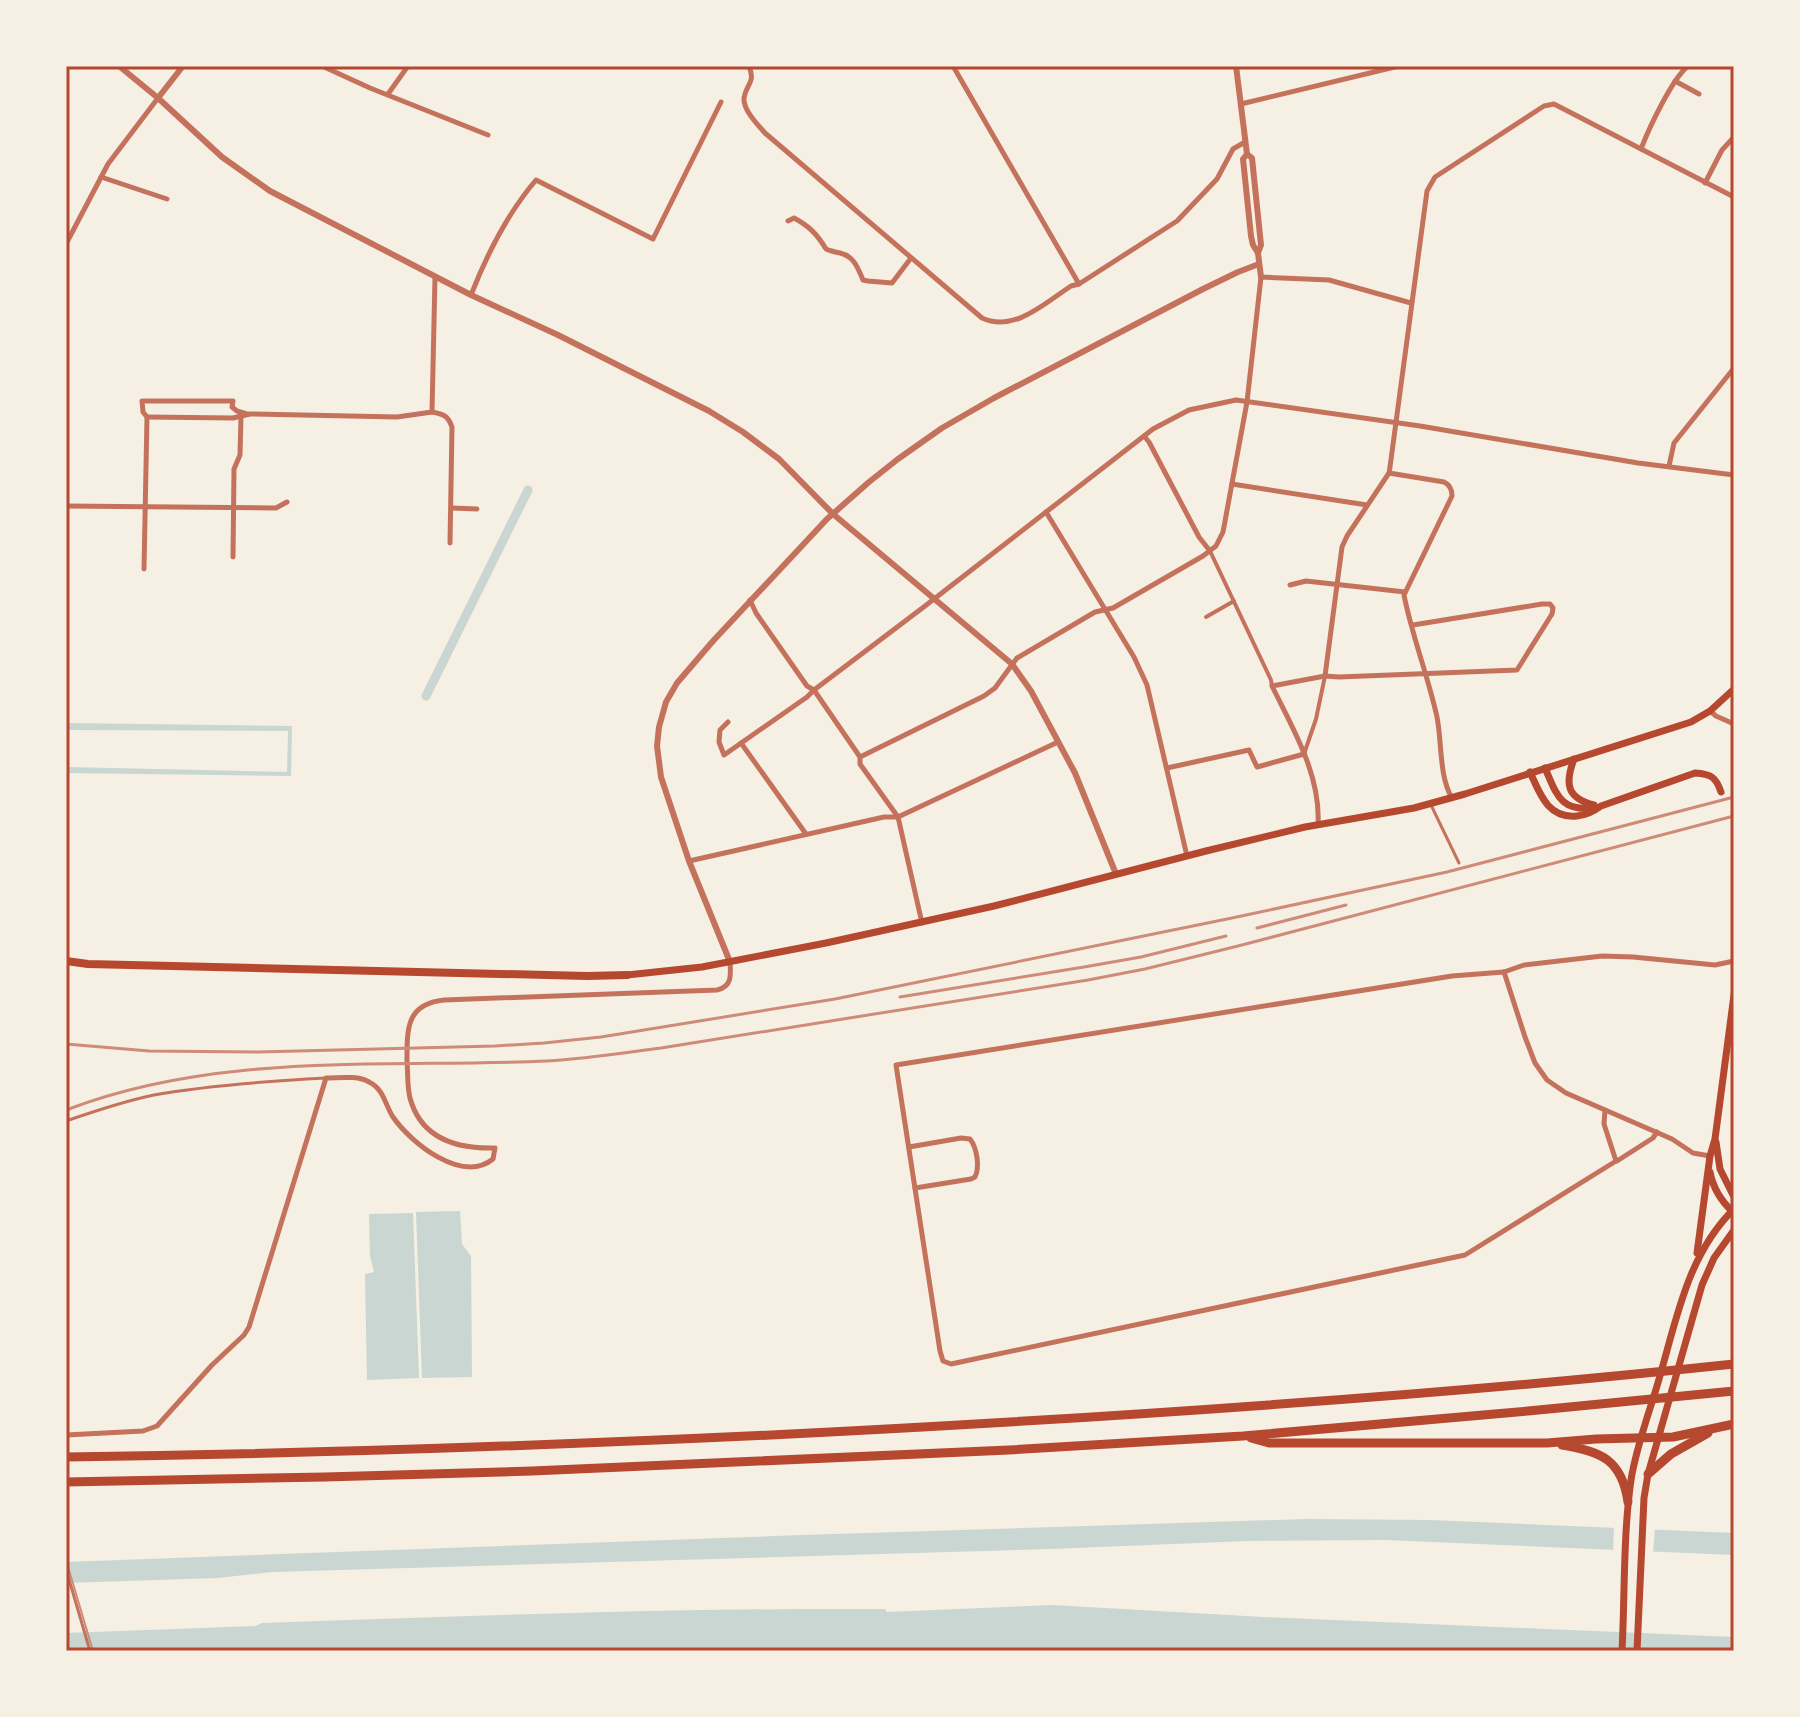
<svg xmlns="http://www.w3.org/2000/svg" width="1800" height="1717" viewBox="0 0 1800 1717" font-family="Roboto,sans-serif">
<style>
.water{fill:#c9d6d2}
.pier{fill:#f6efe4}
.lines{fill:none;stroke-linecap:round;stroke-linejoin:round}
.canal{stroke:#c9d6d2;stroke-width:9}
.service{stroke:#c5725c;stroke-width:3}
.pedestrian{stroke:#c5725c;stroke-width:4}
.minor{stroke:#c5725c;stroke-width:5}
.tertiary{stroke:#c5725c;stroke-width:6}
.secondary{stroke:#b5482f;stroke-width:7}
.primary{stroke:#b5482f;stroke-width:8}
.motorway{stroke:#b5482f;stroke-width:9}
.tram{stroke:#cf8b77;stroke-width:2}
.rail{stroke:#cf8b77;stroke-width:3}
.neatline{fill:none;stroke:#b5482f;stroke-width:3}
</style>
<rect width="100%" height="100%" fill="#f6efe4"/>
<g class="water">
<polygon points="66,723 292,726 291,776 66,773 66,767 287,772 288,731 66,730"/>
<polygon points="460,1211 462,1244 471,1256 472,1377 422,1378 416,1212"/>
<polygon points="413,1213 419,1378 367,1380 365,1274 374,1272 370,1256 369,1214"/>
<polygon points="1307,1519 1430,1520 1734,1533 1734,1555 1386,1540 1246,1541 1051,1549 272,1572 218,1578 66,1583 66,1562 803,1535"/>
<path d="M1052,1605L1263,1617L1734,1637V1651H66V1633L255,1626L262,1623C470,1616 677,1608 885,1609L887,1612Z"/>
</g>
<polygon class="pier" points="1614,1524 1655,1526 1653,1555 1613,1553"/>
<g class="lines">
<polyline class="canal" points="426,696 528,490"/>
<g class="service">
<polyline points="1431,805 1459,863"/>
<path d="M66,1121C95,1111 124,1101 154,1095C209,1085 270,1081 326,1078"/>
<polyline points="66,1569 90,1651"/>
</g>
<g class="pedestrian">
<polyline points="1210,551 1271,680 1272,686"/>
<polyline points="1206,617 1234,601"/>
<polyline points="1304,754 1316,719 1325,676"/>
</g>
<g class="minor">
<polyline points="322,66 370,88 488,135"/>
<path d="M749,66C756,84 746,83 744,98C743,110 758,125 765,133L982,318C1014,333 1045,303 1071,286L1079,284L1177,221L1217,179L1233,149L1245,142"/>
<polyline points="953,66 1079,284"/>
<polyline points="1675,81 1699,94"/>
<polyline points="388,94 408,66"/>
<polyline points="1241,104 1399,66"/>
<path d="M1641,149C1649,128 1672,79 1688,66"/>
<polyline points="101,177 167,199"/>
<polyline points="1705,183 1722,150 1734,137"/>
<path d="M788,221L794,218C809,226 817,234 826,249C830,251 835,252 840,253C854,256 858,268 863,280L868,281L892,283L911,258"/>
<polyline points="66,244 108,164 158,98"/>
<path d="M471,295C487,254 507,214 536,180L653,239L721,102"/>
<path d="M432,412C444,414 448,416 452,427L450,543"/>
<polyline points="147,417 233,418 250,414 397,417 432,412 435,277"/>
<polyline points="1144,436 1149,442 1199,537 1210,551"/>
<polyline points="1669,466 1674,443 1734,368"/>
<path d="M1389,473L1444,482C1450,485 1452,489 1452,496L1404,595C1412,636 1428,676 1437,717C1442,742 1439,777 1452,798"/>
<polyline points="1232,484 1367,505"/>
<polyline points="66,506 276,508 287,502"/>
<polyline points="452,508 477,509"/>
<polyline points="1046,512 1134,657 1147,685 1187,856"/>
<polyline points="233,557 234,469 240,455 241,417"/>
<polyline points="144,569 147,417 143,412 142,401 233,401 232,407 237,411 247,414"/>
<polyline points="1290,585 1306,581 1405,592"/>
<polyline points="750,600 756,613 807,686 814,690 860,757 860,764 898,817 922,923"/>
<polyline points="1325,676 1342,547 1347,536 1389,473 1390,467 1427,191 1435,177 1544,106 1554,104 1734,197"/>
<polyline points="1710,711 1716,716 1734,724"/>
<polyline points="728,722 720,730 719,742 724,755 807,697 814,690 925,606 1153,429 1189,410 1236,400 1420,426 1638,463 1734,475"/>
<polyline points="741,743 806,834"/>
<polyline points="860,757 984,696 995,688 1017,658 1095,612 1113,608 1203,556 1216,546 1223,532 1247,402 1261,277 1329,280 1411,303"/>
<polyline points="1167,768 1249,750 1257,767 1304,754"/>
<path d="M1318,825C1321,775 1293,729 1272,686L1325,676L1339,677L1517,670L1552,614L1553,608L1550,604H1542L1413,625"/>
<polyline points="689,861 884,817 898,817 1058,742"/>
<polyline points="1504,972 1525,1037 1535,1063 1547,1080 1566,1093 1672,1139 1693,1153 1710,1156"/>
<polyline points="1605,1110 1604,1124 1616,1161 1465,1255 951,1364 943,1361 940,1351 896,1065 1452,976 1504,972 1524,965 1602,956 1633,957 1715,965 1734,961"/>
<path d="M909,1147L961,1138L970,1139C977,1148 980,1167 975,1177L971,1179L915,1188"/>
<polyline points="1617,1161 1653,1138 1657,1132"/>
<path d="M66,1435L143,1431L157,1426L212,1365L244,1335L249,1327L326,1078C339,1078 357,1075 369,1082C384,1089 385,1105 393,1117C411,1143 462,1184 493,1159L495,1148C458,1149 421,1139 410,1098C407,1086 408,1073 407,1061C407,1029 406,1004 444,1000L717,990C732,987 731,975 730,962"/>
</g>
<g class="tertiary">
<polyline points="119,66 158,98 222,157 270,191 471,295 558,335 709,411 743,432 779,459 833,514 1012,664 1031,691 1075,773 1116,874"/>
<polyline points="1236,66 1247,154 1243,159 1251,236 1253,245 1258,253"/>
<polyline points="158,98 183,66"/>
<polyline points="1247,154 1252,158 1261,245 1258,253 1261,277"/>
<polyline points="730,962 689,861 661,777 657,746 659,727 666,702 677,683 713,641 827,519 869,482 898,459 942,428 994,398 1203,289 1238,272 1259,264"/>
</g>
<g class="secondary">
<path d="M1574,759C1565,783 1566,798 1594,805"/>
<path d="M1545,768C1557,795 1560,812 1595,808"/>
<path d="M1530,772C1540,794 1548,819 1577,816C1587,815 1593,812 1601,806L1695,773C1711,774 1716,777 1721,792"/>
<polyline points="627,975 702,967 826,943 994,906 1206,851 1305,827 1414,808 1465,794 1691,722 1710,711 1734,689"/>
<polyline points="1716,1142 1720,1169 1734,1197"/>
<path d="M1710,1172C1713,1188 1721,1201 1733,1212"/>
<polyline points="1697,1253 1710,1156 1715,1139 1734,995"/>
<path d="M1622,1651C1625,1594 1623,1536 1631,1480C1636,1448 1648,1416 1657,1386C1676,1323 1686,1256 1734,1209"/>
<polyline points="1637,1651 1644,1498 1648,1474 1702,1285 1714,1258 1734,1230"/>
</g>
<polyline class="primary" points="66,961 88,964 587,976 627,975"/>
<g class="motorway">
<polyline points="1251,1438 1269,1443 1547,1443 1596,1439 1673,1437 1734,1424"/>
<path d="M1562,1445C1601,1451 1622,1460 1628,1502"/>
<path d="M66,1457C301,1454 536,1446 771,1435C1092,1419 1414,1398 1734,1364"/>
<polyline points="1648,1474 1671,1454 1708,1433"/>
<polyline points="66,1482 325,1477 532,1471 1009,1450 1243,1436 1528,1411 1734,1391"/>
</g>
<polyline class="tram" points="66,1560 93,1651"/>
<g class="rail">
<polyline points="1257,928 1346,905"/>
<polyline points="900,997 1084,967 1141,957 1226,936"/>
<polyline points="66,1044 149,1051 258,1052 495,1046 544,1043 601,1037 835,999 1232,918 1447,872 1734,797"/>
<path d="M66,1110C219,1051 386,1068 547,1061C585,1059 623,1053 661,1048L1088,980L1145,969L1238,946L1734,816"/>
</g>
</g>
<rect width="1800" height="1717" fill="none" stroke="#f6efe4" stroke-width="136"/>
<rect x="68" y="68" width="1664" height="1581" class="neatline"/>
</svg>
